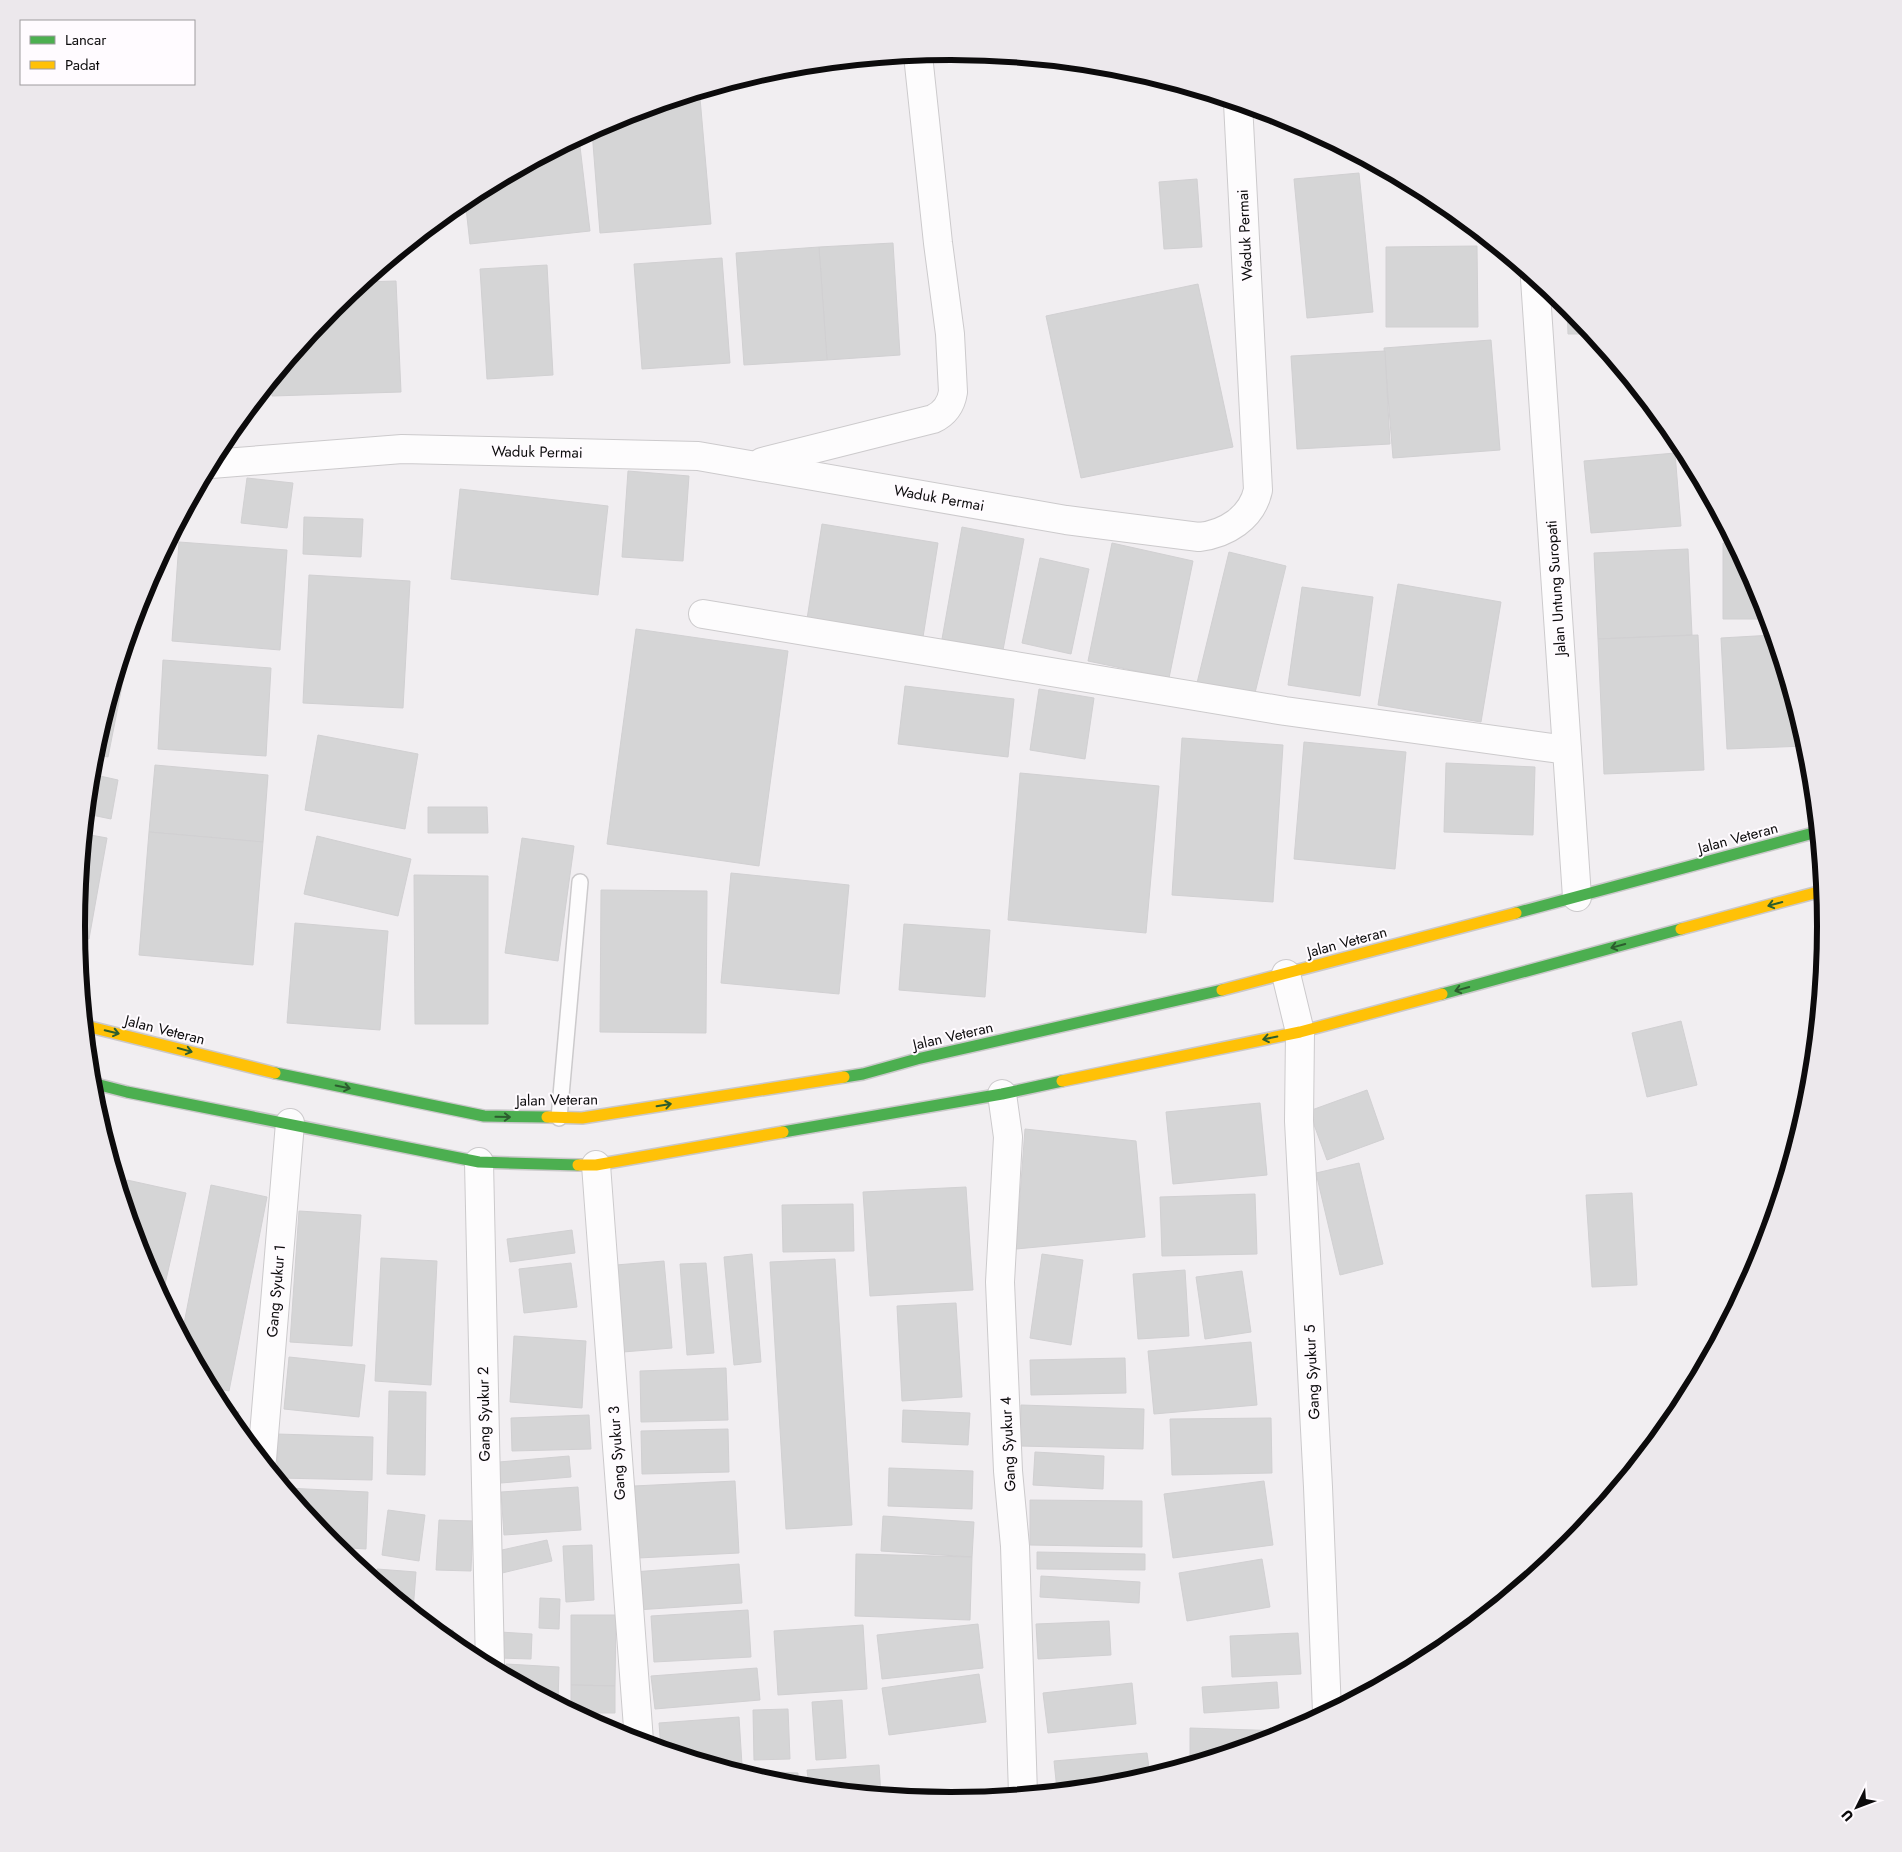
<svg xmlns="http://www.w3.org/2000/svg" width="1902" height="1852" viewBox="0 0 1902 1852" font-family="Jost,sans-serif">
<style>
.building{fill:#d5d5d6;stroke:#d1d0d2}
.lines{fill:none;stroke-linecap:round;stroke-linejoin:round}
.lane-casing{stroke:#cccacc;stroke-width:18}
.street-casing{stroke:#cccacc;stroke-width:30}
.fast-casing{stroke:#cac8ca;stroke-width:14}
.slow-casing{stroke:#cac8ca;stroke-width:14}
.lane{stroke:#fdfcfd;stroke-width:15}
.street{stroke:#fdfcfd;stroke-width:28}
.fast{stroke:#4caf50;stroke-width:11}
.slow{stroke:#ffc107;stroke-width:11}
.oneway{stroke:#2c5d2e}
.labels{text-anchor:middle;stroke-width:4;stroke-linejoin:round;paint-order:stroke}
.street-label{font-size:15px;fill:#0c0b0c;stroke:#fffbff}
.rim{fill:none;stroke:#0c0b0c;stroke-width:6}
</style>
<rect width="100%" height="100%" fill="#f1eef1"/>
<g class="building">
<polygon points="700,98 711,224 600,233 592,131 617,118 676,100"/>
<polygon points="579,138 590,231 470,244 465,199"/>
<polygon points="1359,173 1373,312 1307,318 1294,179"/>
<polygon points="1197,179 1202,247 1164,249 1159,182"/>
<polygon points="893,243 900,355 827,360 819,247"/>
<polygon points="1477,246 1478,327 1386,327 1386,247"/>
<polygon points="819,247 827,360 744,365 736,253"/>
<polygon points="722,258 730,363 642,369 634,264"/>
<polygon points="547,265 553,375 487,379 480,269"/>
<polygon points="396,281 401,392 272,396 271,382 333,307 363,282"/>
<polygon points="1198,284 1233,447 1081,478 1046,316"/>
<polygon points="1567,306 1570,308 1591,334 1568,334"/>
<polygon points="1491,340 1500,450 1393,458 1384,348"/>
<polygon points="1385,351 1390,444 1297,449 1291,356"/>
<polygon points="1675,453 1681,526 1591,533 1584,461"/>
<polygon points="628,471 689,476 683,561 622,557"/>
<polygon points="247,478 293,483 287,528 241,523"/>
<polygon points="460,489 608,506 598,595 451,579"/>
<polygon points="304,517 363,519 361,557 303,554"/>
<polygon points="822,524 938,543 923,637 807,619"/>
<polygon points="962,527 1024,539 1003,650 942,639"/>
<polygon points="179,542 287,550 280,650 172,641"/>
<polygon points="1112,543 1193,561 1169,678 1088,661"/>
<polygon points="1723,543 1733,543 1759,592 1768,619 1723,619"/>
<polygon points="1688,549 1692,635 1598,639 1594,553"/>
<polygon points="1229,552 1286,566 1254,697 1197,683"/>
<polygon points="1040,558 1089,569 1071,654 1022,643"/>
<polygon points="309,575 410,581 403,708 303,703"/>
<polygon points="1398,584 1501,602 1481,722 1378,705"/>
<polygon points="1302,587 1373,597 1360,696 1288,685"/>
<polygon points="636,629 788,651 759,866 607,844"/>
<polygon points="1698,635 1704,770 1604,774 1598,639"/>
<polygon points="1773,635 1806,746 1727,749 1721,638"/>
<polygon points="163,660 271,668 266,756 158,749"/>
<polygon points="118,674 124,676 108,757 93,754"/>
<polygon points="905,686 1014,699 1008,757 898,744"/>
<polygon points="1039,689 1094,698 1085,759 1030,750"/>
<polygon points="318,735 418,754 405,829 305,810"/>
<polygon points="1182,738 1283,745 1273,902 1172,895"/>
<polygon points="1304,742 1406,752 1395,869 1294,859"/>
<polygon points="1446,763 1535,767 1533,835 1444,832"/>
<polygon points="155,765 268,775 263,842 149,832"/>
<polygon points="1020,773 1159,786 1146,933 1008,920"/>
<polygon points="91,774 118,780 111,819 87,814"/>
<polygon points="428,807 487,807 488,833 428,833"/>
<polygon points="149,832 263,842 253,965 139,955"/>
<polygon points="85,834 107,838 89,939 77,936 76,926"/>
<polygon points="317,836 411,859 398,916 304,894"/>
<polygon points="522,838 574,846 558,961 505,953"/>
<polygon points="731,873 849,885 839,994 721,983"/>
<polygon points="414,875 488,876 488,1024 415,1024"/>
<polygon points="601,890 707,891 706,1033 600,1032"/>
<polygon points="295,923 388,931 380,1030 287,1023"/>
<polygon points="904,924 990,930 985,997 899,990"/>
<polygon points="1681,1021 1697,1085 1647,1097 1632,1033"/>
<polygon points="1367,1090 1384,1139 1327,1160 1309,1111"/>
<polygon points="1260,1103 1267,1175 1173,1184 1166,1112"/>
<polygon points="1025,1129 1136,1141 1145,1237 1016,1249"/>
<polygon points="1359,1163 1383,1264 1340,1275 1316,1173"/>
<polygon points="127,1180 186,1193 162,1297 143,1260 123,1196"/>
<polygon points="211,1185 267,1197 229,1391 210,1387 182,1334"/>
<polygon points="966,1187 973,1290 870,1296 863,1192"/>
<polygon points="1632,1193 1637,1285 1592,1287 1586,1195"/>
<polygon points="1255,1194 1257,1254 1162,1256 1160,1197"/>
<polygon points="853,1204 854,1251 783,1252 782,1205"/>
<polygon points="299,1211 361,1215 352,1346 290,1342"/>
<polygon points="572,1230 575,1253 510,1262 507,1239"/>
<polygon points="752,1254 761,1362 734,1365 724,1257"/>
<polygon points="1042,1254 1083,1260 1071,1345 1030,1338"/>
<polygon points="381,1258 437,1261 431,1385 375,1381"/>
<polygon points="835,1259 852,1525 786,1529 770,1262"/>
<polygon points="664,1261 672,1348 623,1352 616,1265"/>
<polygon points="571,1263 577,1307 524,1313 519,1269"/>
<polygon points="706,1263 714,1353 687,1355 680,1264"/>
<polygon points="1185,1270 1189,1336 1138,1339 1133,1274"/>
<polygon points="1242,1271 1251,1332 1205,1339 1196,1277"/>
<polygon points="956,1303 962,1397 902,1401 897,1306"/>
<polygon points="514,1336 586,1341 582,1408 510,1402"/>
<polygon points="1251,1342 1257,1405 1154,1414 1148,1351"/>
<polygon points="289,1357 365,1365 359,1417 284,1409"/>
<polygon points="1125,1358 1126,1393 1031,1395 1030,1360"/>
<polygon points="726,1368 728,1420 641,1422 640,1371"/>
<polygon points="389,1391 426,1392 425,1475 387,1474"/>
<polygon points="1021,1405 1144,1409 1143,1449 1020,1446"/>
<polygon points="222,1408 239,1412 236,1427 224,1412"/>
<polygon points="903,1410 970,1413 968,1445 902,1442"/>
<polygon points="589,1415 591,1449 512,1451 511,1418"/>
<polygon points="1271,1418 1272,1473 1172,1475 1170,1419"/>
<polygon points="728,1429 729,1472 642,1474 641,1431"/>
<polygon points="277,1434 373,1437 372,1480 278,1478"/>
<polygon points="1035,1452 1104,1456 1103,1489 1033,1485"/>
<polygon points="569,1456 571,1477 501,1483 499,1462"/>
<polygon points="889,1468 973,1471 972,1509 888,1506"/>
<polygon points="735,1481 739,1553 638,1558 634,1486"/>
<polygon points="1264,1481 1273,1545 1173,1558 1164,1494"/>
<polygon points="578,1487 581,1530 504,1535 501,1492"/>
<polygon points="286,1488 368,1492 366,1549 336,1547"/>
<polygon points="1030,1500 1142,1501 1142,1547 1030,1545"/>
<polygon points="388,1510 425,1515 419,1561 382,1555"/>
<polygon points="883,1516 974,1522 972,1557 881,1551"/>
<polygon points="439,1520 473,1521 471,1571 436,1570"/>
<polygon points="547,1540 552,1561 498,1574 493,1552"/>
<polygon points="592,1545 594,1600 566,1602 563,1546"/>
<polygon points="1037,1552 1145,1554 1145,1570 1037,1569"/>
<polygon points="856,1554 972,1557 970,1620 855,1616"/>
<polygon points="1262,1559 1270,1607 1187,1621 1179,1573"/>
<polygon points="739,1564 742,1603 636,1610 633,1572"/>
<polygon points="377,1569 416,1572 413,1611 377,1581"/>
<polygon points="1041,1576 1140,1582 1139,1603 1040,1597"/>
<polygon points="540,1598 560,1599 559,1629 539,1628"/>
<polygon points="748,1610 751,1657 654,1662 651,1616"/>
<polygon points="571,1615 616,1615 615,1686 571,1685"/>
<polygon points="1109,1621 1111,1655 1038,1659 1036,1624"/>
<polygon points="978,1624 983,1668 882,1679 877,1635"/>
<polygon points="863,1625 867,1689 778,1695 774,1631"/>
<polygon points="437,1630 453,1630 454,1644"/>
<polygon points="500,1632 532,1634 531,1659 499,1658"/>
<polygon points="1298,1633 1301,1674 1232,1677 1230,1636"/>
<polygon points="506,1664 559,1667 558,1703 505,1675"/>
<polygon points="757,1668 760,1700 655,1709 651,1676"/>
<polygon points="979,1674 986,1722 889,1735 882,1688"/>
<polygon points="1277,1682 1279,1708 1204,1713 1202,1687"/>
<polygon points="1132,1683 1136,1724 1048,1733 1043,1693"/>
<polygon points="571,1685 615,1686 615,1713 576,1713 571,1710"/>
<polygon points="842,1700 846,1758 816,1760 812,1702"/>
<polygon points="788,1709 790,1759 754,1760 753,1710"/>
<polygon points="739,1717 742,1765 722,1766 661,1748 659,1723"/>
<polygon points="599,1725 620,1727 619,1735 616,1734"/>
<polygon points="1190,1728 1286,1731 1286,1734 1213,1756 1190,1756"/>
<polygon points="1147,1753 1150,1775 1121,1784 1057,1790 1054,1761"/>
<polygon points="879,1765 881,1794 809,1787 807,1770"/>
<polygon points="774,1772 798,1773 798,1786 774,1782"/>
</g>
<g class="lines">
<g class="lane-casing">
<polyline id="lane" points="559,1118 580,882"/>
</g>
<g class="street-casing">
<g id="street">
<polyline points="1535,279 1577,897"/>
<path d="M762,462L933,419C944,414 951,405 953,392L950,334L938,243L918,55"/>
<path d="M211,464L402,449L698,456L1066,520L1199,537C1226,534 1252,518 1258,490L1238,103"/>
<polyline points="703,614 1285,711 1567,750"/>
<polyline points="1286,974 1300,1032 1299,1121 1318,1487 1327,1712"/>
<polyline points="1002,1094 1008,1137 1000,1282 1008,1471 1015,1546 1023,1794"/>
<polyline points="479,1162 490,1666"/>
<polyline points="596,1165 639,1741"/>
<polyline points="262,1459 290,1123"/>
</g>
</g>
<g class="fast-casing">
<g id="fast">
<polyline points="1516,913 1817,832"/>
<polyline points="1442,994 1681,929"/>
<polyline points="275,1073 484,1116 547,1117"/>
<polyline points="844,1077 863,1074 917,1059 1222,990"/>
<polyline points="92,1083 127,1092 479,1162 578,1165"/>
<polyline points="783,1132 1002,1094 1062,1081"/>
</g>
</g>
<g class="slow-casing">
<g id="slow">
<polyline points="1681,929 1822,891"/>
<polyline points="1222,990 1516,913"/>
<polyline points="86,1026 275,1073"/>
<polyline points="1062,1081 1300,1032 1442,994"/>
<polyline points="547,1117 582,1118 844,1077"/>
<polyline points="578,1165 596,1165 783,1132"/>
</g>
</g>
<use href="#lane" class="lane"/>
<use href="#street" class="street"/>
<use href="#fast" class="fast"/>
<use href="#slow" class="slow"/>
</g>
<defs><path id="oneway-shaft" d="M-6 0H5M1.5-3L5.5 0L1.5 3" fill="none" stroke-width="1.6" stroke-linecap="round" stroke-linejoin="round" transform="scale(1.25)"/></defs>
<g class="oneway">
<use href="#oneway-shaft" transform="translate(1775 904) rotate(165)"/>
<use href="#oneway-shaft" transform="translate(1618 946) rotate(165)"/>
<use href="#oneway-shaft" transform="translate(1462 989) rotate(165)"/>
<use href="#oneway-shaft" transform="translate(112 1032) rotate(13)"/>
<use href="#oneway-shaft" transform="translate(1270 1038) rotate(169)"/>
<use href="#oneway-shaft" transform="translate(185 1050) rotate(15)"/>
<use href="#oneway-shaft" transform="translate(343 1087) rotate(12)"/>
<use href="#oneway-shaft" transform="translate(664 1105) rotate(-9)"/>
<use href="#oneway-shaft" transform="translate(503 1117) rotate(1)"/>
</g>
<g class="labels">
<g class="street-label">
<text transform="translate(1245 235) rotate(-93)" y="5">Waduk Permai</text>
<text transform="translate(537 452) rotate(1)" y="5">Waduk Permai</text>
<text transform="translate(939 498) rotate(10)" y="5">Waduk Permai</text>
<text transform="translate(1556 588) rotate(-94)" y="5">Jalan Untung Suropati</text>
<text transform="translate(1738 838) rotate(-15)" y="5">Jalan Veteran</text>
<text transform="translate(1347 942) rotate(-15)" y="5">Jalan Veteran</text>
<text transform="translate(165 1030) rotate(14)" y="5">Jalan Veteran</text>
<text transform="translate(953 1036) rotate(-13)" y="5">Jalan Veteran</text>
<text transform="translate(557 1100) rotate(-1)" y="5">Jalan Veteran</text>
<text transform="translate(276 1291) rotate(-85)" y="5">Gang Syukur 1</text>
<text transform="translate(1312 1372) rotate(-93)" y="5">Gang Syukur 5</text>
<text transform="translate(484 1414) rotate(-91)" y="5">Gang Syukur 2</text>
<text transform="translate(1008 1444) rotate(-93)" y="5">Gang Syukur 4</text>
<text transform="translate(617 1453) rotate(-94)" y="5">Gang Syukur 3</text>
</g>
</g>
<path d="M0 0H1902V1852H0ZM85 926a866 866 0 1 1 1732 0a866 866 0 1 1-1732 0Z" fill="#ece8ec" fill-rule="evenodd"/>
<path class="rim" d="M85 926a866 866 0 1 1 1732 0a866 866 0 1 1-1732 0Z"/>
<rect x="20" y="20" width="175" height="65" fill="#fffbff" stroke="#9e9b9e"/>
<rect x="30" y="36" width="25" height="8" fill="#4caf50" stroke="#9e9b9e"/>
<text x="65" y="45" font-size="15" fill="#0c0b0c">Lancar</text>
<rect x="30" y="61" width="25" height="8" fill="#ffc107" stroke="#9e9b9e"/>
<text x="65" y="70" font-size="15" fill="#0c0b0c">Padat</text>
<g transform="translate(1857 1807) rotate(228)" stroke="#fffbff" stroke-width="4" paint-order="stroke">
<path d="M0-4L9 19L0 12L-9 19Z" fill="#0c0b0c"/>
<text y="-8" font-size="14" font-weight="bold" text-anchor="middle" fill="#0c0b0c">U</text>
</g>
</svg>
